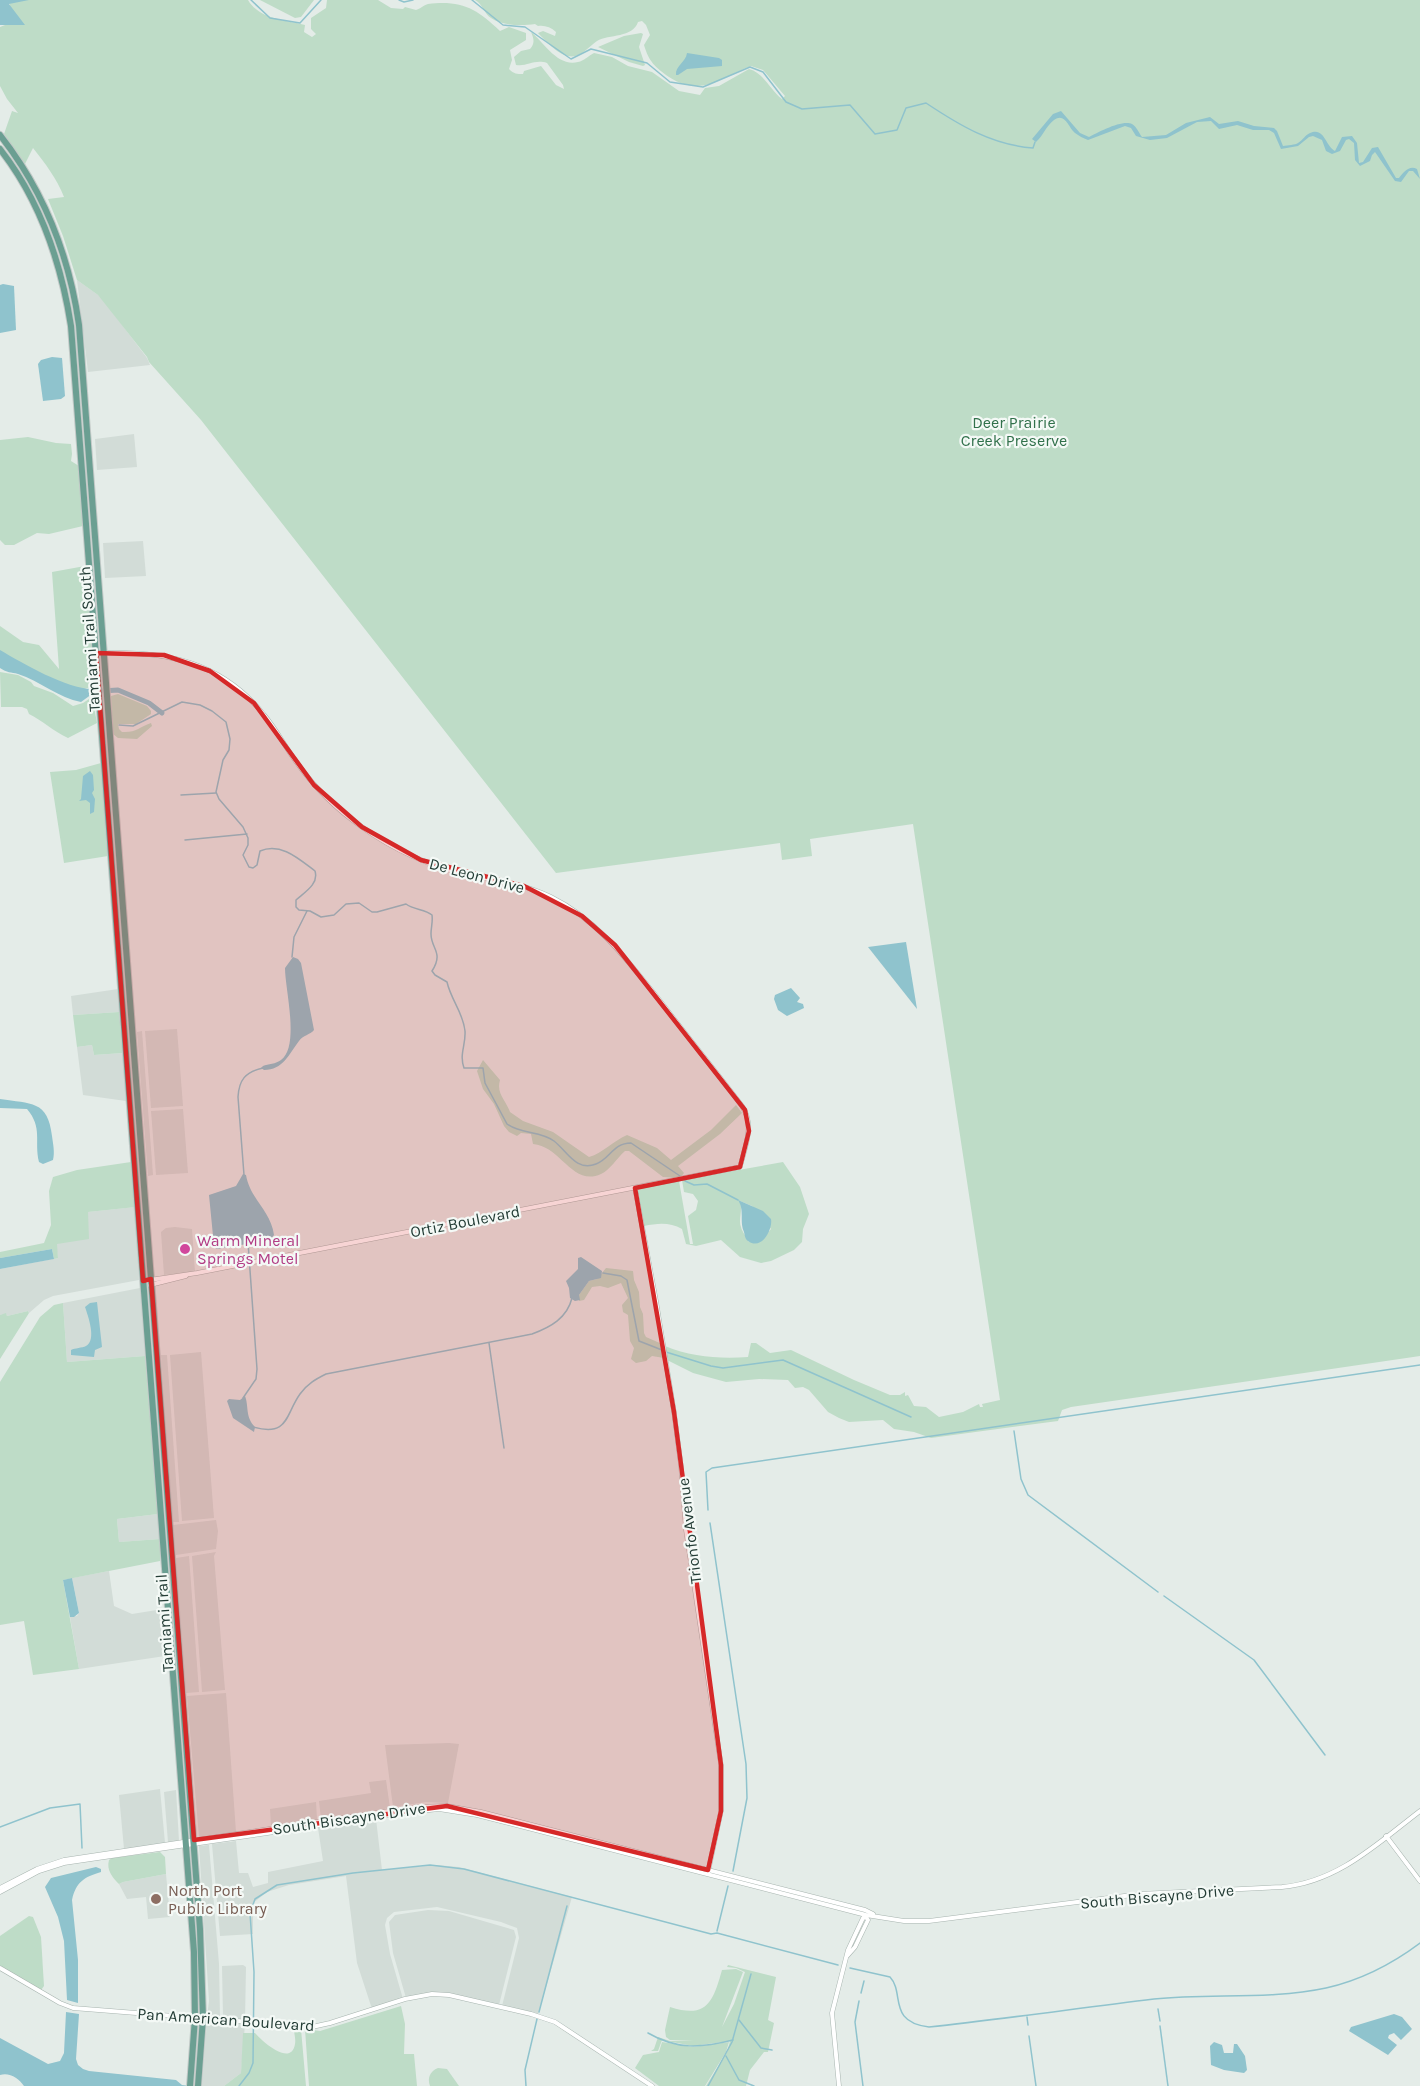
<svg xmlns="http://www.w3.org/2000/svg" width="1420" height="2086" viewBox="0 0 1420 2086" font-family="Karla,sans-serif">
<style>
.built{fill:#d2dcd7}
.green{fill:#bedcc7;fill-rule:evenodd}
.water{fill:#8fc3cd}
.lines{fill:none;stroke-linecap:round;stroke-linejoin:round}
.stream{stroke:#8fc3cd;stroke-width:1.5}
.river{stroke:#8fc3cd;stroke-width:5}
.minor-casing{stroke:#a7b4af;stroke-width:5}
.major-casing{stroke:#c2c9c7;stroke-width:8}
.minor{stroke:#fff;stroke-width:4}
.major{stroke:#6b9f92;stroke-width:6}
.marked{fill:#d62828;fill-opacity:0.2;stroke:#d62828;stroke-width:4.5;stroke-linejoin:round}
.hotel-dot{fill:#d1479c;stroke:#f4f9f6;stroke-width:2}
.education-dot{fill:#8d6e63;stroke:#f4f9f6;stroke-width:2}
.labels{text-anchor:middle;stroke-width:4.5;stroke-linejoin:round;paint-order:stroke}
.park-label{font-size:16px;fill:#31714b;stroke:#f4f9f6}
.street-label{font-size:16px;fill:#243d36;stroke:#f4f9f6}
.hotel-label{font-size:16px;fill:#b23c85;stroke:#f4f9f6;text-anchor:start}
.education-label{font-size:16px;fill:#785e54;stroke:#f4f9f6;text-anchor:start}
</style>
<rect width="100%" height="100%" fill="#e4ece8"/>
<g class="built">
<polygon points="77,280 101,297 147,358 150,365 88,372"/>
<polygon points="134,434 137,467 97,470 95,439"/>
<polygon points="143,541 146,576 105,578 103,543"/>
<polygon points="118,989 119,1012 73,1015 71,996"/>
<polygon points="177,1029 183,1106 151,1108 145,1031"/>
<polygon points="142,1031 153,1175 148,1176 137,1032"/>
<polygon points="92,1045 94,1055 123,1053 126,1101 83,1095 77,1047"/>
<polygon points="183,1109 188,1173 156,1175 151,1111"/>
<polygon points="135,1207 139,1280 53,1296 44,1300 29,1313 28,1311 7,1316 6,1314 0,1315 0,1269 58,1258 56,1244 88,1212"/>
<polygon points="175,1227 192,1229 195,1272 164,1275 161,1232 166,1228"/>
<polygon points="140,1288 145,1356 67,1362 63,1303"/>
<polygon points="201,1352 214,1518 182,1521 170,1355"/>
<polygon points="161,1355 167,1355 179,1522 173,1522"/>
<polygon points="158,1514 160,1539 119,1542 117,1519"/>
<polygon points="216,1520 218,1531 216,1549 176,1555 173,1525"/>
<polygon points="216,1552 214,1556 225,1690 202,1692 192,1556"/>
<polygon points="189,1556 199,1692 186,1693 176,1558"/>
<polygon points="109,1571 114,1606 132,1614 163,1609 165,1656 79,1669 70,1617 77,1616 79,1613 72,1578"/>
<polygon points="226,1693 236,1832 199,1837 187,1696"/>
<polygon points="449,1743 459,1744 448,1803 426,1802 393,1807 385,1745"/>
<polygon points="386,1780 390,1808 321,1819 319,1801 371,1793 369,1782"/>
<polygon points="160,1789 165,1843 124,1849 119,1795"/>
<polygon points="176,1790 179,1841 168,1842 164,1792"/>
<polygon points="316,1802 317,1819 271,1826 270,1809"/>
<polygon points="376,1819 382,1870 436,1865 459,1867 572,1897 538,2015 502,2006 519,1938 517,1928 501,1922 437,1907 394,1912 387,1918 385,1925 390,1954 403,1999 372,2009 357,1963 346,1876 289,1885 267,1892 253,1903 253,1934 220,1936 212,1844 236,1841 239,1873 248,1873 253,1887 268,1883 268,1872 323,1861 318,1828"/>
<polygon points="209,1845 219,1964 220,2017 207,2017 209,2001 199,1846"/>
<polygon points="166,1874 170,1917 148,1919 146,1897 127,1899 119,1884 123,1882"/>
<polygon points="428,1910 449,1911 514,1930 516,1937 499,2005 449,1993 406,1998 393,1953 389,1922 395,1915"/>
<polygon points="243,1965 246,1967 245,2021 223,2018 222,1966"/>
<polygon points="207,2020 245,2024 241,2073 224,2086 202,2086"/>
</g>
<g class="green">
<path d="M9,0H248C259,19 285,20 305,25L304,32L312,37L316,34L311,29V18L326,8L327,0H378L391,8L403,9L405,7L416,10C422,8 422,6 428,4C462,0 477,9 500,31L509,27L526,33V40L510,50L512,60L509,69C514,74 517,74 523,74L524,71L541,66L556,85L564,89L563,85L547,63C534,59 527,67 516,65L514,57L521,51L530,49C535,43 534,39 531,32C544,42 557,67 578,62C584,61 588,56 594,53L612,57L628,66L652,72L679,91L700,95L705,88L719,86L749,69C764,73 770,90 782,99L785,96L763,70L751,66C721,77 702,98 669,77C655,67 649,62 644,45L650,35L646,25L642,21L638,22C633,38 609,34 597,41C588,47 580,59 568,56C557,54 545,40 538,33L543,31L555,36L556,32C551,27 544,25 538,26L535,24C522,26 503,26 491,18C484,14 483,4 475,0H1420V1356L1071,1407L1062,1410L1058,1421L931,1438L914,1432L894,1429L883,1420L849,1422L839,1418L828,1412L809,1390L803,1387L795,1388L788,1380L759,1379L726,1382L693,1373L667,1360L665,1346C691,1357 720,1359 748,1357L751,1343H756L770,1353L791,1350L854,1380L890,1395H900L905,1392V1396L908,1395L914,1406L926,1407L939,1417L963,1412L979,1404L980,1407H983L982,1404L1000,1400L913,824L810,839L812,856L782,860L780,843L556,873L201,420L149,362L147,357L98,295L77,280L63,236L48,199L64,197C57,179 45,163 33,148L25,164L4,134L12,111L18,113L7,99L0,86V27L5,25L0,17L10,6Z"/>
<polygon points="260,0 314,0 301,17 295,18"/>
<polygon points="641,33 643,34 639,47 645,65 643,66 629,62 598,47 624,36"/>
<polygon points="28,437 56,443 71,444 72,454 71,461 79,466 83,526 49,534 37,533 14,545 5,545 0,540 0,440"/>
<polygon points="85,566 95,686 80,690 39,673 0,652 0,626 23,642 39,645 59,669 52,572"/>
<path d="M0,672L18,675L31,682L34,686L53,693L73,706L83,703L92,697L97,723L68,738C53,731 43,721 29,714L27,709L22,707H1Z"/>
<path d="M118,694L147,706L151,711V714L136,724H118L119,729L122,732C136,733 139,727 151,723L152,726L137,739L118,738L113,734L111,696Z"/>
<polygon points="101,763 108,856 64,863 50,772 76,770"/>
<polygon points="119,1012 123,1053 94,1055 92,1045 77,1047 73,1015"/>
<path d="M483,1060L500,1080C496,1094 506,1100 510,1112L523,1121L553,1132L589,1157C603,1153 613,1141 627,1135L657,1148L671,1160L711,1130L736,1105L742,1113L720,1134L678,1166L684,1173L680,1178L663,1177L629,1151H625C617,1158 610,1170 601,1174C572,1187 561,1146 533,1144L531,1134L521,1133L517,1136L509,1132L504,1126L494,1104L483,1089L477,1071Z"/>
<polygon points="131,1162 136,1207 88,1212 89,1239 57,1244 58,1258 54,1259 52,1249 0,1258 0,1252 44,1243 51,1225 49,1191 53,1177 77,1170"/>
<path d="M783,1162L800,1187L809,1214L803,1229L802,1242L794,1250L771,1261L761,1263L740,1257L721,1240L696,1246L686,1244L682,1229C670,1222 658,1223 644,1226L637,1189L679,1181L690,1244H693L688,1216L696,1210L698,1201L693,1194L684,1192L682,1180ZM740,1201L752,1206L771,1229L761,1241L749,1242C747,1237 742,1232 741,1227C738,1220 743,1211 740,1201Z"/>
<polygon points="606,1268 633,1271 634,1280 639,1292 640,1307 643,1314 644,1333 646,1337 662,1344 664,1358 652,1356 646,1361 636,1363 631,1359 634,1348 630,1341 628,1315 623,1312 622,1305 628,1298 621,1283 608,1288 600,1286 592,1287 584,1300 579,1301 579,1295 589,1281 597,1279"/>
<polygon points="63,1303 67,1362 145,1356 158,1514 117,1519 119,1542 160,1539 160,1561 63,1580 79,1669 33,1675 24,1621 0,1625 0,1382 40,1317 54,1305"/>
<polygon points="28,1311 29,1313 0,1359 0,1315 6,1313 7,1316"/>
<path d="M160,1852L165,1857L166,1874L123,1882L119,1884C113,1878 106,1870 109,1860L112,1858Z"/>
<polygon points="29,1916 33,1917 41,1937 44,1986 41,1990 0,1966 0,1936"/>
<path d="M728,1965L776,1977L768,2020L774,2023L768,2052H764L750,2070L746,2086H706L727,2052L730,2041L693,2046L662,2040L658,2051H651L654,2049L658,2037L670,2041H694L670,2040L666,2037L665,2030L670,2007C707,2019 713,2002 722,1970L736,1969L743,1972L722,2027L734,2004L745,1972L736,1968L727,1967Z"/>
<polygon points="401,2006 405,2024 404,2054 414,2054 417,2086 309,2086 305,2029 320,2031"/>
<path d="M294,2029H301L306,2086H224L241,2073L243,2033H255C261,2040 291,2068 295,2044C296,2039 294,2034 294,2029Z"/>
<polygon points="662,2042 693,2047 729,2042 726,2052 705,2086 659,2086 635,2068 643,2055 659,2052"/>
<path d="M438,2068L447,2069L459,2086H430C427,2078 430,2071 438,2068Z"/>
</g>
<g class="water">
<polygon points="0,0 29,0 9,4 25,25 0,25"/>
<path d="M687,53L719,58L722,60V66L687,69L678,75H676C675,66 686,62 687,53Z"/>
<path d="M1061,111L1080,133L1089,137C1098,132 1123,119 1132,124C1137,127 1139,133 1142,137L1166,135L1186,123L1210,117L1219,124L1238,121L1254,126L1274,128L1277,131L1283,146C1288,145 1295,145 1298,143C1303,140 1305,135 1310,133C1325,127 1325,146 1335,151L1342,137L1352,136L1357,143L1359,163L1363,162L1372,148L1378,147L1396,178H1399C1404,172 1409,165 1417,169L1420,179L1413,171H1409L1401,182L1395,181L1375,152L1372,155L1370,161L1360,166L1355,160L1354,143L1349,139L1346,140L1340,151L1332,154L1326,151L1322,140L1313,136L1309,137L1298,146L1281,149L1274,133L1269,130H1253L1237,125L1219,129L1211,121L1197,122L1167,138L1150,140L1136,136L1131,128L1125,126L1088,140C1083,138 1079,136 1075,133C1068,127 1065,112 1054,120C1046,126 1043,136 1036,142L1032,139L1053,114Z"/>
<polygon points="3,284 14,286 16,330 0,333 0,285"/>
<polygon points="52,357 62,358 65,396 61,399 43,401 38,364 41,360"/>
<path d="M0,650C22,663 67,689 92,689V694L81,702C59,698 40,681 18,674C11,672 7,673 0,668Z"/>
<polygon points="90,771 93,775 94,790 92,793 95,799 94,812 90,814 90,803 86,800 79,801 81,799 83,776"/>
<polygon points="906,942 917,1009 868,947"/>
<path d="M293,957L298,959L301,963L314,1030C310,1035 303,1035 299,1041C289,1054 283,1070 264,1070L261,1068L263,1066C268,1064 276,1064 281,1060C300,1046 285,989 285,968Z"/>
<polygon points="791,988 800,998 797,1002 803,1004 804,1008 787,1016 778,1010 774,999 775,995"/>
<path d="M0,1099C31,1104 48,1100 52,1136C53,1144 55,1152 53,1160L43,1164L39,1162C34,1141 43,1128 27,1109L0,1108Z"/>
<path d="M243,1174L246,1175C250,1199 271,1211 274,1235L270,1240L217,1249L214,1246L209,1195L236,1186Z"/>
<path d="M738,1200L763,1211L771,1219C773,1229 762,1251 748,1241C745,1239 745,1236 744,1232C739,1221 745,1211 738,1200Z"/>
<polygon points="52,1249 54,1259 0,1269 0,1258"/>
<polygon points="581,1257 602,1271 601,1278 589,1281 579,1295 580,1300 575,1301 570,1298 569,1288 566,1281 578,1269 578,1258"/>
<path d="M97,1302L102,1347L95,1350L94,1357L71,1355V1350C75,1348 82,1348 86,1346C97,1340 88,1316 85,1307L90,1303Z"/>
<path d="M245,1396C249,1406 245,1417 255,1427L254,1432L233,1418L227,1401L229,1399L240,1400Z"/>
<polygon points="72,1578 79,1613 74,1617 70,1617 63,1580"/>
<path d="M96,1867L101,1869V1872C84,1877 76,1882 72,1900L78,1960V2003L67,2000L64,1941L58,1917L45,1887L51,1878Z"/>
<path d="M66,2012L79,2014L76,2059L78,2065L83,2069L89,2071L176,2080L182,2085L190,2086H24C19,2078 9,2072 0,2075V2038L48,2064L60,2061L64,2053Z"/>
<polygon points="1394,2014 1402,2017 1412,2029 1401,2040 1394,2033 1389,2035 1388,2038 1397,2045 1388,2055 1349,2031 1351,2027"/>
<polygon points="1214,2042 1222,2045 1224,2053 1233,2053 1234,2044 1237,2044 1245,2056 1247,2070 1244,2073 1224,2070 1211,2065 1210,2046"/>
</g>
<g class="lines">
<g class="stream">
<polyline points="251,0 270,18 300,23 321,0"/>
<polyline points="399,0 404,2 413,0"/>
<path d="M472,0L503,25L525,27L571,59L591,49L647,63L670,82L703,87L750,67L763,72L786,102L802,109L850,105L875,134L897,130L906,108L926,103C959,125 992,145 1033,148L1035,142"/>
<path d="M119,725L133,726L182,702L200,705L212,711L226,722L230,739L229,750L223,760L216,792L219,799L243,827L248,838V845L243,855L249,867L253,868L257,865L260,851C281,842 299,859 315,871C319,884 305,892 296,900V907L299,910L310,911L321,917L334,915L346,904L359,903L372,912H377L406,904C414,910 425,909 432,915C433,922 431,927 431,934C431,949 444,952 432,971L435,975L447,982C451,1000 463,1012 465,1031C466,1045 459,1054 464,1068H483L485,1083L507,1124C520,1134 541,1131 554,1141C567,1151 576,1172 596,1164C610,1159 613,1143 631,1143L680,1176"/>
<polyline points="181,795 216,793"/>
<polyline points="185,840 247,834"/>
<polyline points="292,957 294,937 307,911"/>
<path d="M244,1175L238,1097C239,1080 245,1072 263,1068"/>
<polyline points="685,1181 694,1185 707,1184 738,1200"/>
<polyline points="603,1273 621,1276 627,1280 639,1341 662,1350"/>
<polyline points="489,1343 504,1448"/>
<polyline points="666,1352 711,1366 723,1368 783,1360 911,1417"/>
<polyline points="243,1398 256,1379 257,1369 248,1242"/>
<path d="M253,1427C289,1437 285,1415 300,1394C307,1384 316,1379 326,1374L532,1334C551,1327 567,1318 572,1298"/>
<polyline points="1014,1431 1021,1479 1028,1495 1158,1592"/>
<polyline points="708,1510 706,1472 712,1468 1420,1365"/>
<polyline points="710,1523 746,1764 747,1798 733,1871"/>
<polyline points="1164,1596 1254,1660 1325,1755"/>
<polyline points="0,1827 50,1808 80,1804 82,1848"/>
<polyline points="717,1931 728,1886"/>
<path d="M850,1968L890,1977C905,1993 887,2022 929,2027C1004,2019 1079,2008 1154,1999C1211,1993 1270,2000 1326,1988C1361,1980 1392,1964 1420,1943"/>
<polyline points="861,1993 864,1981"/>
<polyline points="859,2001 855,2022 863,2086"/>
<polyline points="1158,2009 1160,2021"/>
<polyline points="539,2012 567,1906"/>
<polyline points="1027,2017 1028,2025"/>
<polyline points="739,2020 761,2048 772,2050"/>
<polyline points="1160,2026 1168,2086"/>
<path d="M648,2033C677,2050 701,2048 733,2040"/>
<polyline points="1029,2036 1036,2086"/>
<polyline points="726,2056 739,2080 754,2086"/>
<polyline points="239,2086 249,2073 253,2063 254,1972 250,1913 255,1899 277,1885 353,1873 430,1865 464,1869 711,1934 717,1933 838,1965"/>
<polyline points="526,2086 525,2070 537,2019"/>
<polyline points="708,2086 732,2042 751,1974"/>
</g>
<polyline class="river" points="86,692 118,690 149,703 162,713"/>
<g class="minor-casing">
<g id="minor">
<path d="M102,653C167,651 222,662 264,715C276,729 284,745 295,760C313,786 336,809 362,827C394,850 430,866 468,875C497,881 524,884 551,897C600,921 631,965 664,1006C690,1040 717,1073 742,1106C755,1125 745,1147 740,1167L197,1273L143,1281"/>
<polyline points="635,1188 656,1301 674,1412 681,1466 686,1530 721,1765 721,1811 708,1872"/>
<polyline points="150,1285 186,1276"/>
<polyline points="1386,1836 1420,1881"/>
<polyline points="0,1888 37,1869 64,1860 416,1807 447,1806 481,1812 865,1910 873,1914"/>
<path d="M0,1892L39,1871L64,1863L410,1812L439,1809L477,1815L866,1915L904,1921H929L1140,1894L1282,1887C1338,1882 1378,1843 1420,1811"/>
<polyline points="0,1968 60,2003 73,2008 312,2027 330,2023 405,1999 432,1994 449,1995 531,2014 555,2022 652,2086"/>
<polyline points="839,2086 832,2013 848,1950 863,1918 866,1917 868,1920 855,1947 847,1956"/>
</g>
</g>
<g class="major-casing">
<g id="major">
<path d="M0,135C44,191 69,255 79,325L200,1929L203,2018L198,2086"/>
<path d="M0,149C40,200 61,262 71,326L194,1952L195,2018L190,2086"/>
</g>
</g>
<use href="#minor" class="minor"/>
<use href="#major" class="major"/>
</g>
<path class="marked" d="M96,653L164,655L210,671L254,703L314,785L362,827L421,860L524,886L582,916L615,945L745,1110L749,1131L740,1167L635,1188L674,1412L721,1765V1811L708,1870L447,1806L194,1840L151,1279L143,1281Z"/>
<circle class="hotel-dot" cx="185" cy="1249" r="6"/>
<circle class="education-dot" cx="156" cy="1899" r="6"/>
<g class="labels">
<g class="park-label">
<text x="1014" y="428">Deer Prairie<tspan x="1014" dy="18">Creek Preserve</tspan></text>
</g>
<g class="street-label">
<text transform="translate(89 639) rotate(-94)" y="6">Tamiami Trail South</text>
<text transform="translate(477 875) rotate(15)" y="6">De Leon Drive</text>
<text transform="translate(465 1221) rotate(-11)" y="6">Ortiz Boulevard</text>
<text transform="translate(689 1531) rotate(-97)" y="6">Trionfo Avenue</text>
<text transform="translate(164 1623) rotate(-94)" y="6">Tamiami Trail</text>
<text transform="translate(349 1818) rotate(-8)" y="6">South Biscayne Drive</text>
<text transform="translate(1157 1896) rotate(-5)" y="6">South Biscayne Drive</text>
<text transform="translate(226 2019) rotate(4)" y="6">Pan American Boulevard</text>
</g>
<g class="hotel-label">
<text x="197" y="1246">Warm Mineral<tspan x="197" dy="18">Springs Motel</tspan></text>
</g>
<g class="education-label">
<text x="168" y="1896">North Port<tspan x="168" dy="18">Public Library</tspan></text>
</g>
</g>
</svg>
